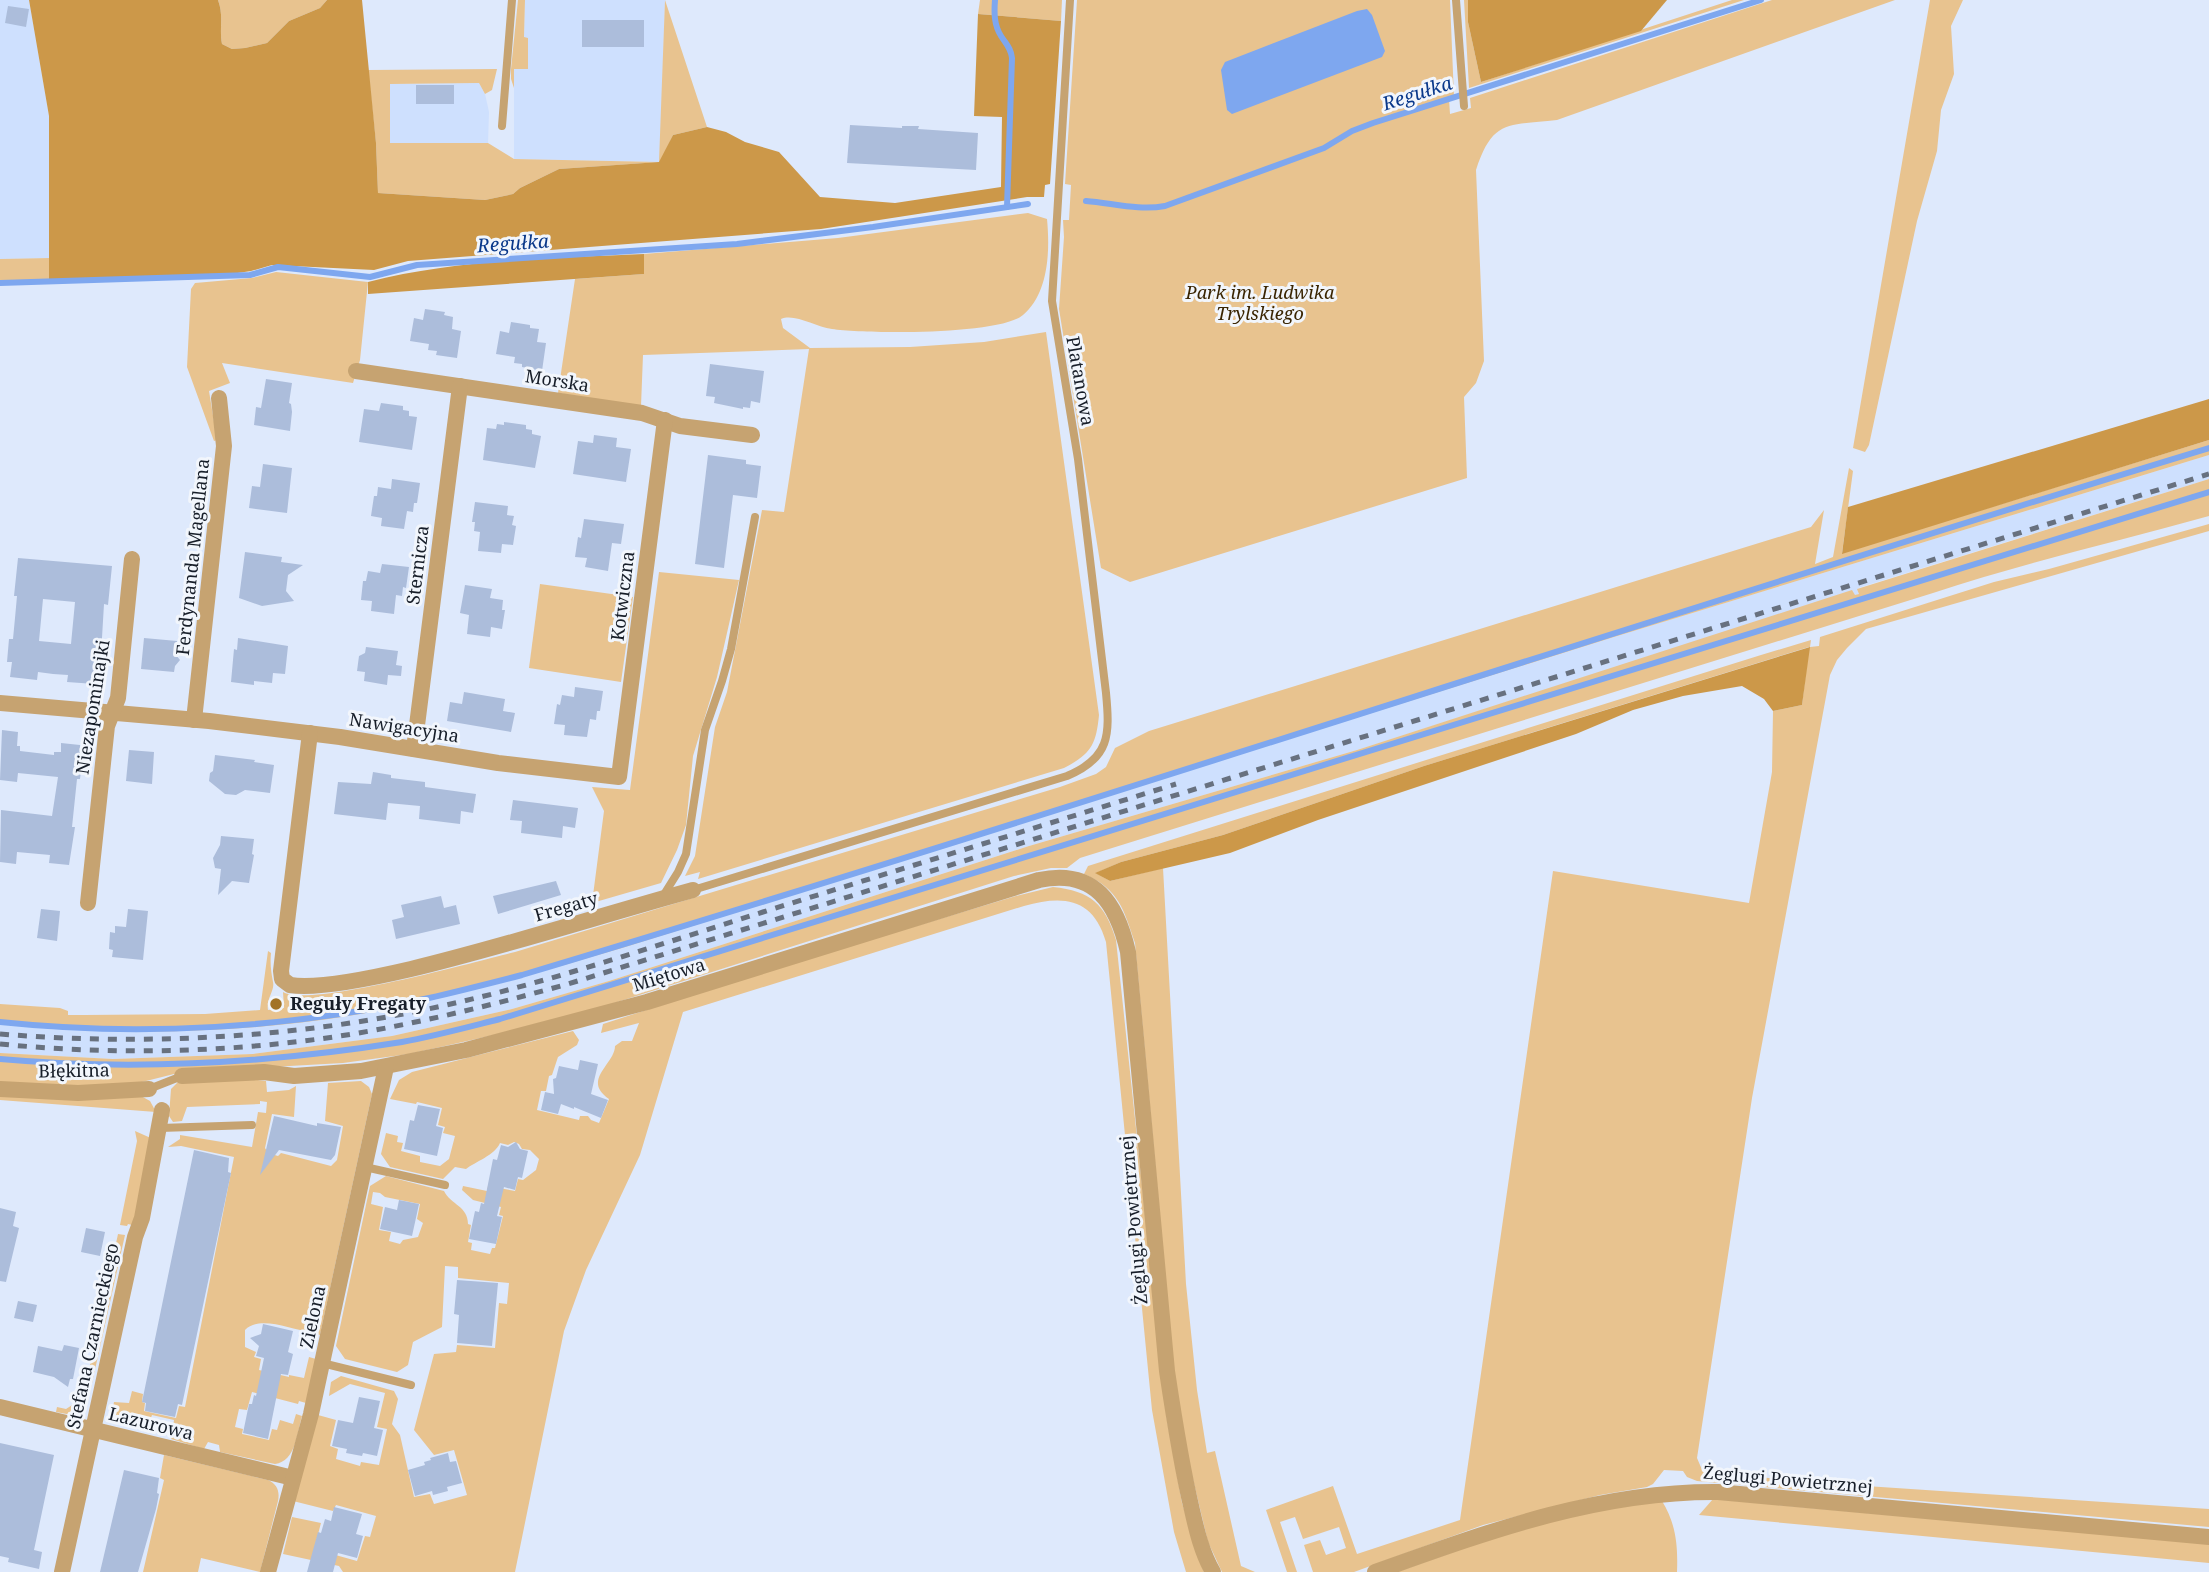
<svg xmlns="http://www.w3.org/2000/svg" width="2209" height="1572" viewBox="0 0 2209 1572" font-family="'Noto Serif',serif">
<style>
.built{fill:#cee0fe}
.green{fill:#e8c38f;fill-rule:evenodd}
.forest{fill:#cc9849}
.water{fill:#7ea7ef}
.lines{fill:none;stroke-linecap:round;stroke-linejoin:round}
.stream{stroke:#7ea7ef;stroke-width:6}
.building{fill:#acbddb;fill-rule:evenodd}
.service{stroke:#c6a371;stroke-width:8}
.minor{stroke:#c6a371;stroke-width:16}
.rail{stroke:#68717f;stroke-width:5;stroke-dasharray:9 9;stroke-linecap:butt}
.poi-dot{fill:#a27327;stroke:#f2f6fc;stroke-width:2.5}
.labels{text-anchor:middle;stroke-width:6;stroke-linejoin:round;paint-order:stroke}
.park-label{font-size:18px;font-style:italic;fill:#3a2502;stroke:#f2f6fc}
.street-label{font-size:18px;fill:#171e29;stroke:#f2f6fc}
.poi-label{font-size:18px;font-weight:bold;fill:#171e29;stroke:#f2f6fc;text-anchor:start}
.water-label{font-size:19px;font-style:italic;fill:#09388a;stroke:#f2f6fc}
</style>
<rect width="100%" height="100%" fill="#dee9fc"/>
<g class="built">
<polygon points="0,0 29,0 49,116 50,258 0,259"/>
<polygon points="525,0 665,0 660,162 514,159 514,69 528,69 528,38 524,38"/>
<polygon points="479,83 485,94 489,112 488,143 390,143 390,84"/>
<polygon points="2209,455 2209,479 1858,588 1859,594 1854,596 1853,591 1357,750 1029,846 609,981 512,1009 392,1036 253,1054 113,1059 0,1053 0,1024 56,1030 108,1031 241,1027 367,1013 502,983 622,948 1614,637"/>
</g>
<g class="green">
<path d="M218,0H327L320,8L289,21L267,43L245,48L232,49L222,44C219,28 224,16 218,0Z"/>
<polygon points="518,0 525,0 524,37 528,38 528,69 514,69 514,88 511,79 511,69"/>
<polygon points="665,0 707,127 673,135 660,162 559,169 520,188 513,194 485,200 378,193 376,143 368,70 497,69 492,90 485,94 479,83 390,84 390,143 488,143 514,159 659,162"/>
<polygon points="980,0 1062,0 1061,21 978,14"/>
<path d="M1077,0H1450L1454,97L1449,99L1450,114L1471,108L1470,98L1772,0H1895L1557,120C1509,126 1493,118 1476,170L1484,361L1476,383L1464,397L1467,478L1130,582L1101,568L1059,309L1064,237L1063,220H1069L1071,185L1065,184Z"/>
<polygon points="1464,0 1468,0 1468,22 1481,82 1732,0 1744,0 1469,88"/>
<polygon points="1930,0 1963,0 1951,26 1954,74 1941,110 1937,151 1917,221 1869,445 1865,452 1853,448"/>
<path d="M1028,213L1047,219C1050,250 1049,293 1023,315C999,335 866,334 832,329C815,327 795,313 781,319L783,328L810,348L910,347L984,342L1046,332L1099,715C1096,745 1091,754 1064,768L698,879L700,872L685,876L695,856L715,727L727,692L762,510L784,512L809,349L643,355L641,406L558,393L575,279L644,274V254L838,238Z"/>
<polygon points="50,258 49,280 0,284 0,259"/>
<polygon points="276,272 368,282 360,360 353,383 222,363 230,383 209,391 217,440 214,441 187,367 191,289 195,283 252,278"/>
<path d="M2209,440V455L1614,637L622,948C554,968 486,988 417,1003C282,1033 137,1038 0,1024V1004L60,1008L68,1011V1015H84L205,1014L260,1010L268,951L271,953C270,964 271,971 273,982C275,991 266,998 268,1010L284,1008L283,992C309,1008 478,961 515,952L1060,787L1096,774L1106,767L1115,748L1149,731L1811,527L1824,510L1815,564L1833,557L1849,468L1853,471L1842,553Z"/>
<path d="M2209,479V516C2117,542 2022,563 1933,593L1080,858L1067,868H1051L1014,876L608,1005L494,1035L409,1054L343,1063L182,1072L142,1082L84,1086L0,1082V1053L113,1059L253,1054L392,1036L512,1009L609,981L1029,846L1357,750L1852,590L1855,595L1859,594L1857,589Z"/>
<path d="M2209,524V531L1866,629L1847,648L1837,660L1830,675L1752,1098L1697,1458L1703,1472L1836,1484L2209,1509V1527L1697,1481L1687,1477L1683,1471L1664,1470L1653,1484L1647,1487L1600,1495L1483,1525L1354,1572H1313L1304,1545L1320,1540L1326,1555L1346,1548L1339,1527L1303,1539L1295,1517L1280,1522L1297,1572H1287L1266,1510L1333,1486L1357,1554L1460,1520L1553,871L1749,903L1772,772L1773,711L1802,705L1809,647L1424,766L1223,835L1121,862L1096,873L1110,881L1163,868L1186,1284L1197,1390L1207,1453L1215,1451L1241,1566L1255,1572H1222L1208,1542L1186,1450L1174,1371L1135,943C1124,910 1119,889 1084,874L1088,866L1761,655L1811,640L1810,647L1819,646L1820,637L1994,582L2049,569Z"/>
<polygon points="659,572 739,580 717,677 693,756 686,825 677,850 661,883 592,903 604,811 592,787 630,790"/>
<polygon points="540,584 633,597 621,682 529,668"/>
<path d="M1053,887C1091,891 1105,904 1116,940L1167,1420L1182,1503L1204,1572H1186L1174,1532L1152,1410L1106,942C1093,898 1064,895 1024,906L683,1012L640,1155L586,1270L564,1331L515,1572H343L339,1566L283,1554L292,1517L321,1523L314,1549L357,1561L365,1536L370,1537L376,1516L336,1505L333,1511L293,1501C301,1472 311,1445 318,1415L336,1420L330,1446L338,1449L336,1459L360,1466L361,1462L379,1465L387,1429L377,1427L385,1393L350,1384L329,1396L331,1382L341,1376L394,1391L398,1399L392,1424L400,1435L414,1497L430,1494L434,1504L467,1495L454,1450L434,1455L414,1430L434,1354L456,1352L457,1345L495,1348L499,1303L507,1304L509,1283L458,1278V1267L445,1266L442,1327L413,1342L408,1365L397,1372L345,1359L336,1346L370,1186L386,1176L444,1191C451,1205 468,1206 468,1224L471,1225L468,1242L472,1243L471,1250L490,1254L492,1248H495L503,1216L499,1215L501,1207L473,1200L462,1190L463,1186L487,1191L488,1186L515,1191L518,1179L523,1180L536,1170L539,1159L530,1150L522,1149L519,1144L514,1142L508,1145L500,1143C495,1155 475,1162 466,1169L455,1167L443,1179L390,1167L381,1154L386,1133L398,1136L397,1142L403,1143L401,1151L420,1156V1162L440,1166L449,1159L455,1136L443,1133L445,1127L438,1125L442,1108L417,1102L416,1104L390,1099L399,1080L412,1072L573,1031L579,1040L577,1045L558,1057L552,1075L549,1076L546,1091H541L537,1110L579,1120L580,1116H588L591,1120L599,1123L609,1099C581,1080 615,1064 615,1046L622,1041H632L639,1023L601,1033L603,1024L786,965L1016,896ZM373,1192L380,1193L385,1197L420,1204L417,1219L423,1223L418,1237L403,1240L400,1244L389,1241L391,1232L379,1230L383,1207L371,1204Z"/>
<path d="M258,1080L266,1081L267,1092L289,1090L296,1086L294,1117L272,1114L265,1148L268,1153L278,1156L281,1153L331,1166L337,1160L343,1126L325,1121L328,1083L361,1081L369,1087L372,1094L320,1335L314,1333L315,1326L311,1325L309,1332C291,1329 259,1315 245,1330V1347L256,1352L254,1357L261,1359L259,1370L289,1377V1375L304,1378L309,1357L316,1359L306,1403L299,1401L298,1404L252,1392L247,1410L239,1409L235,1427L243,1429L242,1434L269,1440L272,1429L277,1430L280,1420L293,1424L296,1414L302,1416C297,1433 296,1461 275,1464L220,1452L219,1445L208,1442L204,1449L171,1439L174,1420L152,1415L147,1429L113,1420L111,1417L114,1402L129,1403L132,1391L143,1394L142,1402L145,1403L144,1411L176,1418L179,1406L185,1407L234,1157L181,1146L168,1147L180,1139V1135L252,1147L258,1112L266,1113L267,1102L260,1101V1104L187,1107L182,1121L173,1122L169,1116L171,1089L179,1081Z"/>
<polygon points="0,1094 141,1096 150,1101 156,1112 0,1100"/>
<polygon points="135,1131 153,1139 136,1226 128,1224 127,1226 120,1225 137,1141"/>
<polygon points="118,1234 125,1235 88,1401 72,1415 56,1412 57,1407 66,1409 83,1398"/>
<path d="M164,1455L268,1480C277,1484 280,1491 278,1501L260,1572L201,1558L198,1572H143L164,1480L160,1478Z"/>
<polygon points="1713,1499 2209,1544 2209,1563 1699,1515"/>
<path d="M1662,1501C1676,1524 1678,1545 1677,1572H1397C1464,1548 1533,1522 1603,1509C1623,1505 1643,1503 1662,1501Z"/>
</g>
<g class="forest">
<path d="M29,0H218C224,16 219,28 222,44L232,49L245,48L267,43L289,21L320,8L327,0H362L376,143L378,193L485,200L513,194L520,188L559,169L659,162L673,135L707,127L726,132L745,142L779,152L820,197L895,203L1001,187L1002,117L974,116L978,14L1061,21L1050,184L1045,185L1044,197H1027L821,229L408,261L374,270L272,265L251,271L231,274L49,280V116Z"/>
<polygon points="1468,0 1667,0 1641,31 1481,82 1468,22"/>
<path d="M644,254V274L368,294V282C458,259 552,258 644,254Z"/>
<polygon points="2209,399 2209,440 1842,554 1848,507"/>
<polygon points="1810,647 1802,705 1773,711 1764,699 1742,686 1683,696 1633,710 1576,734 1318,820 1230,853 1110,881 1095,873 1121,862 1223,835 1424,766"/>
</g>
<polygon class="water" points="1367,9 1372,15 1385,51 1382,57 1232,114 1227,110 1221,70 1225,62 1357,11"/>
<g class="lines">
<g class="stream">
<path d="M995,0C994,13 994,25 1001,36C1006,44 1011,48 1012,58L1007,207"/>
<path d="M1086,201C1112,203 1139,211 1165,206L1324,148L1352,131L1373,123L1761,0"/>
<polyline points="0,283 250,275 278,267 370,277 417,265 737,244 873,227 1028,204"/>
<path d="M0,1022C141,1037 290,1028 429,998C460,991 491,983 522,975C1086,806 1645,619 2209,448"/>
<path d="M0,1059C133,1071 270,1063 402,1042C435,1036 468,1027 500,1019L2209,492"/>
</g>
</g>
<g class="building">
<polygon points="8,6 29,9 26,27 5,23"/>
<rect x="582" y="20" width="62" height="27"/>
<rect x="416" y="85" width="38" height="19"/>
<polygon points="850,125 902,128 902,126 919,126 918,129 978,133 976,170 847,163"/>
<polygon points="425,309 445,312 444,315 453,317 452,329 461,331 457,358 436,355 437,351 428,350 429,344 410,341 414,318 423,320"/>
<polygon points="511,322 530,325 530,328 539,329 537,342 546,343 542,371 522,367 522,364 514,363 515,357 496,354 500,331 509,333"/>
<polygon points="710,364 764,371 760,403 751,401 750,408 743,407 743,409 714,403 715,397 706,396"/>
<polygon points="266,379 292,383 289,403 291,404 292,412 290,431 254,425 256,407 261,408"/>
<polygon points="381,403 403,406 403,410 409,411 409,416 417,417 412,450 359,442 364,409 379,411"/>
<polygon points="504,422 526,425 526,429 532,430 532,434 541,436 535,468 483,460 487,428 496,429 497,424 504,425"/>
<polygon points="594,435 617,438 616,447 631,449 626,482 573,474 578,441 593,443"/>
<polygon points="708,455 746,460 746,464 761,466 757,498 733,495 724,568 695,564"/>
<polygon points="263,464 292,468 287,513 249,508 252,486 260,487"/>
<polygon points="392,479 420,483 417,503 414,503 413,512 407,511 404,529 381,526 382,518 371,516 374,496 377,496 378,487 391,489"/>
<polygon points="475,502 508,506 507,515 514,516 512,525 516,526 513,545 502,544 501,553 478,551 480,532 474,531 475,522 472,522"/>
<polygon points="584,519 624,524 621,544 612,543 608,571 585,567 587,558 575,557 578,537 581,538"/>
<polygon points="245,552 282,557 281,562 303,565 288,575 286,591 294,601 262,606 239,598"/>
<path d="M18,558L112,566L108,605L104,604L100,671H96L95,684L67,682L68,675L53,674L38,672L37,680L10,677L12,662H7L9,639H13L15,618L17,596H14ZM43,599L75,602L71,644L39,641Z"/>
<polygon points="382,564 409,567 406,588 403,587 402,596 396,595 394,614 371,611 372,601 361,600 363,581 366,581 368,571 380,573"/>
<polygon points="465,585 492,589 490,598 503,600 502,610 505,610 502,629 491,627 490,637 467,634 469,615 460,613"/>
<polygon points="144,638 177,641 176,655 180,660 175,666 174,672 141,669"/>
<polygon points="238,638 288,646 285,674 273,673 272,683 254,681 254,685 231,682 234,649 237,650"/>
<polygon points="366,647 398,651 396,665 402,666 401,676 388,675 387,685 364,681 365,672 357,671 359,656 365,653"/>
<polygon points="575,687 603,691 600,711 597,711 596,720 590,719 587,737 564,735 565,725 554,724 557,704 560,705 562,695 574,697"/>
<polygon points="464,692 505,699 503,711 515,713 511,732 447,721 450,702 462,704"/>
<polygon points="2,730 18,732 17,746 20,746 20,751 54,755 54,752 61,752 61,743 80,745 80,754 83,754 80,779 77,779 72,827 75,827 69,865 49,863 50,855 17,852 16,864 0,862 1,810 52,816 58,777 18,773 17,782 0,780"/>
<polygon points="129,750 154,752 152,784 126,781"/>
<polygon points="215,755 255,760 254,762 274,765 270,793 245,790 236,795 225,794 209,781 210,773 213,771"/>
<polygon points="373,772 391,775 391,778 425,782 425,787 476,794 473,813 461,811 460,824 419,819 420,806 388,803 386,820 334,814 338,782 371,784"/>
<polygon points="513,800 578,808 575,828 563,826 562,838 521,833 522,821 510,820"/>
<polygon points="221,836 254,839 252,854 254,855 249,883 232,881 218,895 221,869 215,868 213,858 220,845"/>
<polygon points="556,881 561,895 498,914 493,896"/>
<polygon points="441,896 444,908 456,905 460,924 396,939 392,920 404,917 401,905"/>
<polygon points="41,909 60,911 57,941 37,938"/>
<polygon points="128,909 148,911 143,960 112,957 113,950 109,949 110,932 115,933 115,926 126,927"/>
<polygon points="580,1060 598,1064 591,1094 608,1100 601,1118 574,1107 574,1109 561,1104 558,1114 541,1110 545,1092 554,1094 553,1079 556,1078 559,1066 578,1070"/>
<polygon points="418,1105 440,1109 436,1126 443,1128 437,1156 404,1149 410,1120 414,1121"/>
<polygon points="274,1116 317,1126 317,1123 341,1127 335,1155 331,1160 279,1150 260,1175"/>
<polygon points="516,1142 520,1149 528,1151 522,1178 518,1177 515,1190 504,1187 497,1216 502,1217 496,1244 469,1239 475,1211 479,1212 481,1203 484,1204 493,1159 497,1160 501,1145 508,1147"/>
<polygon points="194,1150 229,1158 228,1172 231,1173 182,1405 178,1404 175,1417 145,1411 146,1403 142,1402"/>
<polygon points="399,1200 419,1204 412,1236 380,1229 385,1207 397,1210"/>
<polygon points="0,1208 16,1212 13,1226 19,1228 6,1282 0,1281"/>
<polygon points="86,1228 105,1232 100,1256 81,1252"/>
<polygon points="457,1280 498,1283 492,1346 457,1343 459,1315 454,1314"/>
<polygon points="18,1301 37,1305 33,1322 14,1318"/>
<polygon points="263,1324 293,1331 288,1352 293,1354 288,1375 281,1374 268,1439 243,1433 249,1404 252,1404 254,1395 256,1396 264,1358 256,1356 259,1346 250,1338 261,1334"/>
<polygon points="64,1345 79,1348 73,1379 70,1379 68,1387 54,1377 33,1372 38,1346 62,1351"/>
<polygon points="359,1397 380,1401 374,1428 383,1430 377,1456 363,1453 362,1456 346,1453 347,1449 332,1446 338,1420 353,1423"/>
<polygon points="0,1443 54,1455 34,1550 42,1552 39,1569 8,1562 9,1558 0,1556"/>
<polygon points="448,1453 450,1462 456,1461 462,1483 447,1487 448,1491 433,1495 432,1491 415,1496 408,1470 425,1465 424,1462 431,1460 430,1458"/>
<polygon points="124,1470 159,1478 157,1493 159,1494 156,1509 138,1572 100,1572"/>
<polygon points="334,1507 362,1514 356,1534 363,1536 357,1558 338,1553 333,1572 307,1572 318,1532 321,1533 325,1519 331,1521"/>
</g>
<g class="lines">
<g class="service">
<polyline points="1456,0 1464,106"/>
<polyline points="502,126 512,0"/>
<path d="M693,890L1067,776C1110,758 1110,735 1106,693L1078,459L1052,301L1070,0"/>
<polyline points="663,896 678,872 686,854 705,730 722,681 731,649 755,517"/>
<polyline points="149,1089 182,1076"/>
<polyline points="160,1128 252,1125"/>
<polyline points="365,1167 445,1185"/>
<polyline points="322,1363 411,1385"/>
</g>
<g class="minor">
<polyline points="356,371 642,413 680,426 752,435"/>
<polyline points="0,703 209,721 340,737 498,763 619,777 665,420"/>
<polyline points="194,720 224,446 219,398"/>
<path d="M310,733L281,971L282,979L290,985C319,990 381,976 411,969C506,946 599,916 693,890"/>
<polyline points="414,749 460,386"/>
<polyline points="88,903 107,726 118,698 132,559"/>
<path d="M182,1076L264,1072L294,1076L361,1071L466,1050L647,1002L1039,880C1095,868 1117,904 1128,952L1167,1371C1174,1418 1181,1464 1192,1510C1197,1532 1202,1553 1213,1572"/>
<polyline points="0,1089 78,1093 149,1089"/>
<polyline points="0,1407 293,1478"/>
<polyline points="62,1572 135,1237 142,1218 162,1110"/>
<polyline points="268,1572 311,1414 386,1067"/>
<path d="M1375,1572C1487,1532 1598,1491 1718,1492L2209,1537"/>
</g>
<g class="rail">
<path d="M0,1034C148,1046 297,1038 442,1006C551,982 657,945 763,912C901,869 1038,827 1176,784"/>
<path d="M0,1044C112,1055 228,1053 340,1036C417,1024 492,1005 568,984L2209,474"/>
</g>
</g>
<circle class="poi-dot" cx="276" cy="1004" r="7"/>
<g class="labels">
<g class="park-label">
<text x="1260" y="299">Park im. Ludwika<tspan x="1260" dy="21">Trylskiego</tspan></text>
</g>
<g class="street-label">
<text transform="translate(557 381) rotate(9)" y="6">Morska</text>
<text transform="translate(1080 381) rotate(80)" y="6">Platanowa</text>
<text transform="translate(193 557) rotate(-84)" y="6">Ferdynanda Magellana</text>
<text transform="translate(418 565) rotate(-83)" y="6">Sternicza</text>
<text transform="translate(623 596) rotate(-83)" y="6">Kotwiczna</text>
<text transform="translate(93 707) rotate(-81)" y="6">Niezapominajki</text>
<text transform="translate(404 728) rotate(9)" y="6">Nawigacyjna</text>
<text transform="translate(566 907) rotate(-16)" y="6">Fregaty</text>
<text transform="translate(669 975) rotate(-17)" y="6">Miętowa</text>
<text transform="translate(74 1071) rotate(-1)" y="6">Błękitna</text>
<text transform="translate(1134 1220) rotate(-95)" y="6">Żeglugi Powietrznej</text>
<text transform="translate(313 1317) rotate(-78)" y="6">Zielona</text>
<text transform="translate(93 1336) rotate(-78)" y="6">Stefana Czarnieckiego</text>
<text transform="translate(151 1424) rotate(14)" y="6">Lazurowa</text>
<text transform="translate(1788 1480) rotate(5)" y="6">Żeglugi Powietrznej</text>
</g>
<g class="poi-label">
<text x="290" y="1010">Reguły Fregaty</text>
</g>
<g class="water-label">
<text transform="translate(1417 93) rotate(-18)" y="7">Regułka</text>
<text transform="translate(513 243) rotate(-4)" y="7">Regułka</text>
</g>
</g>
</svg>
